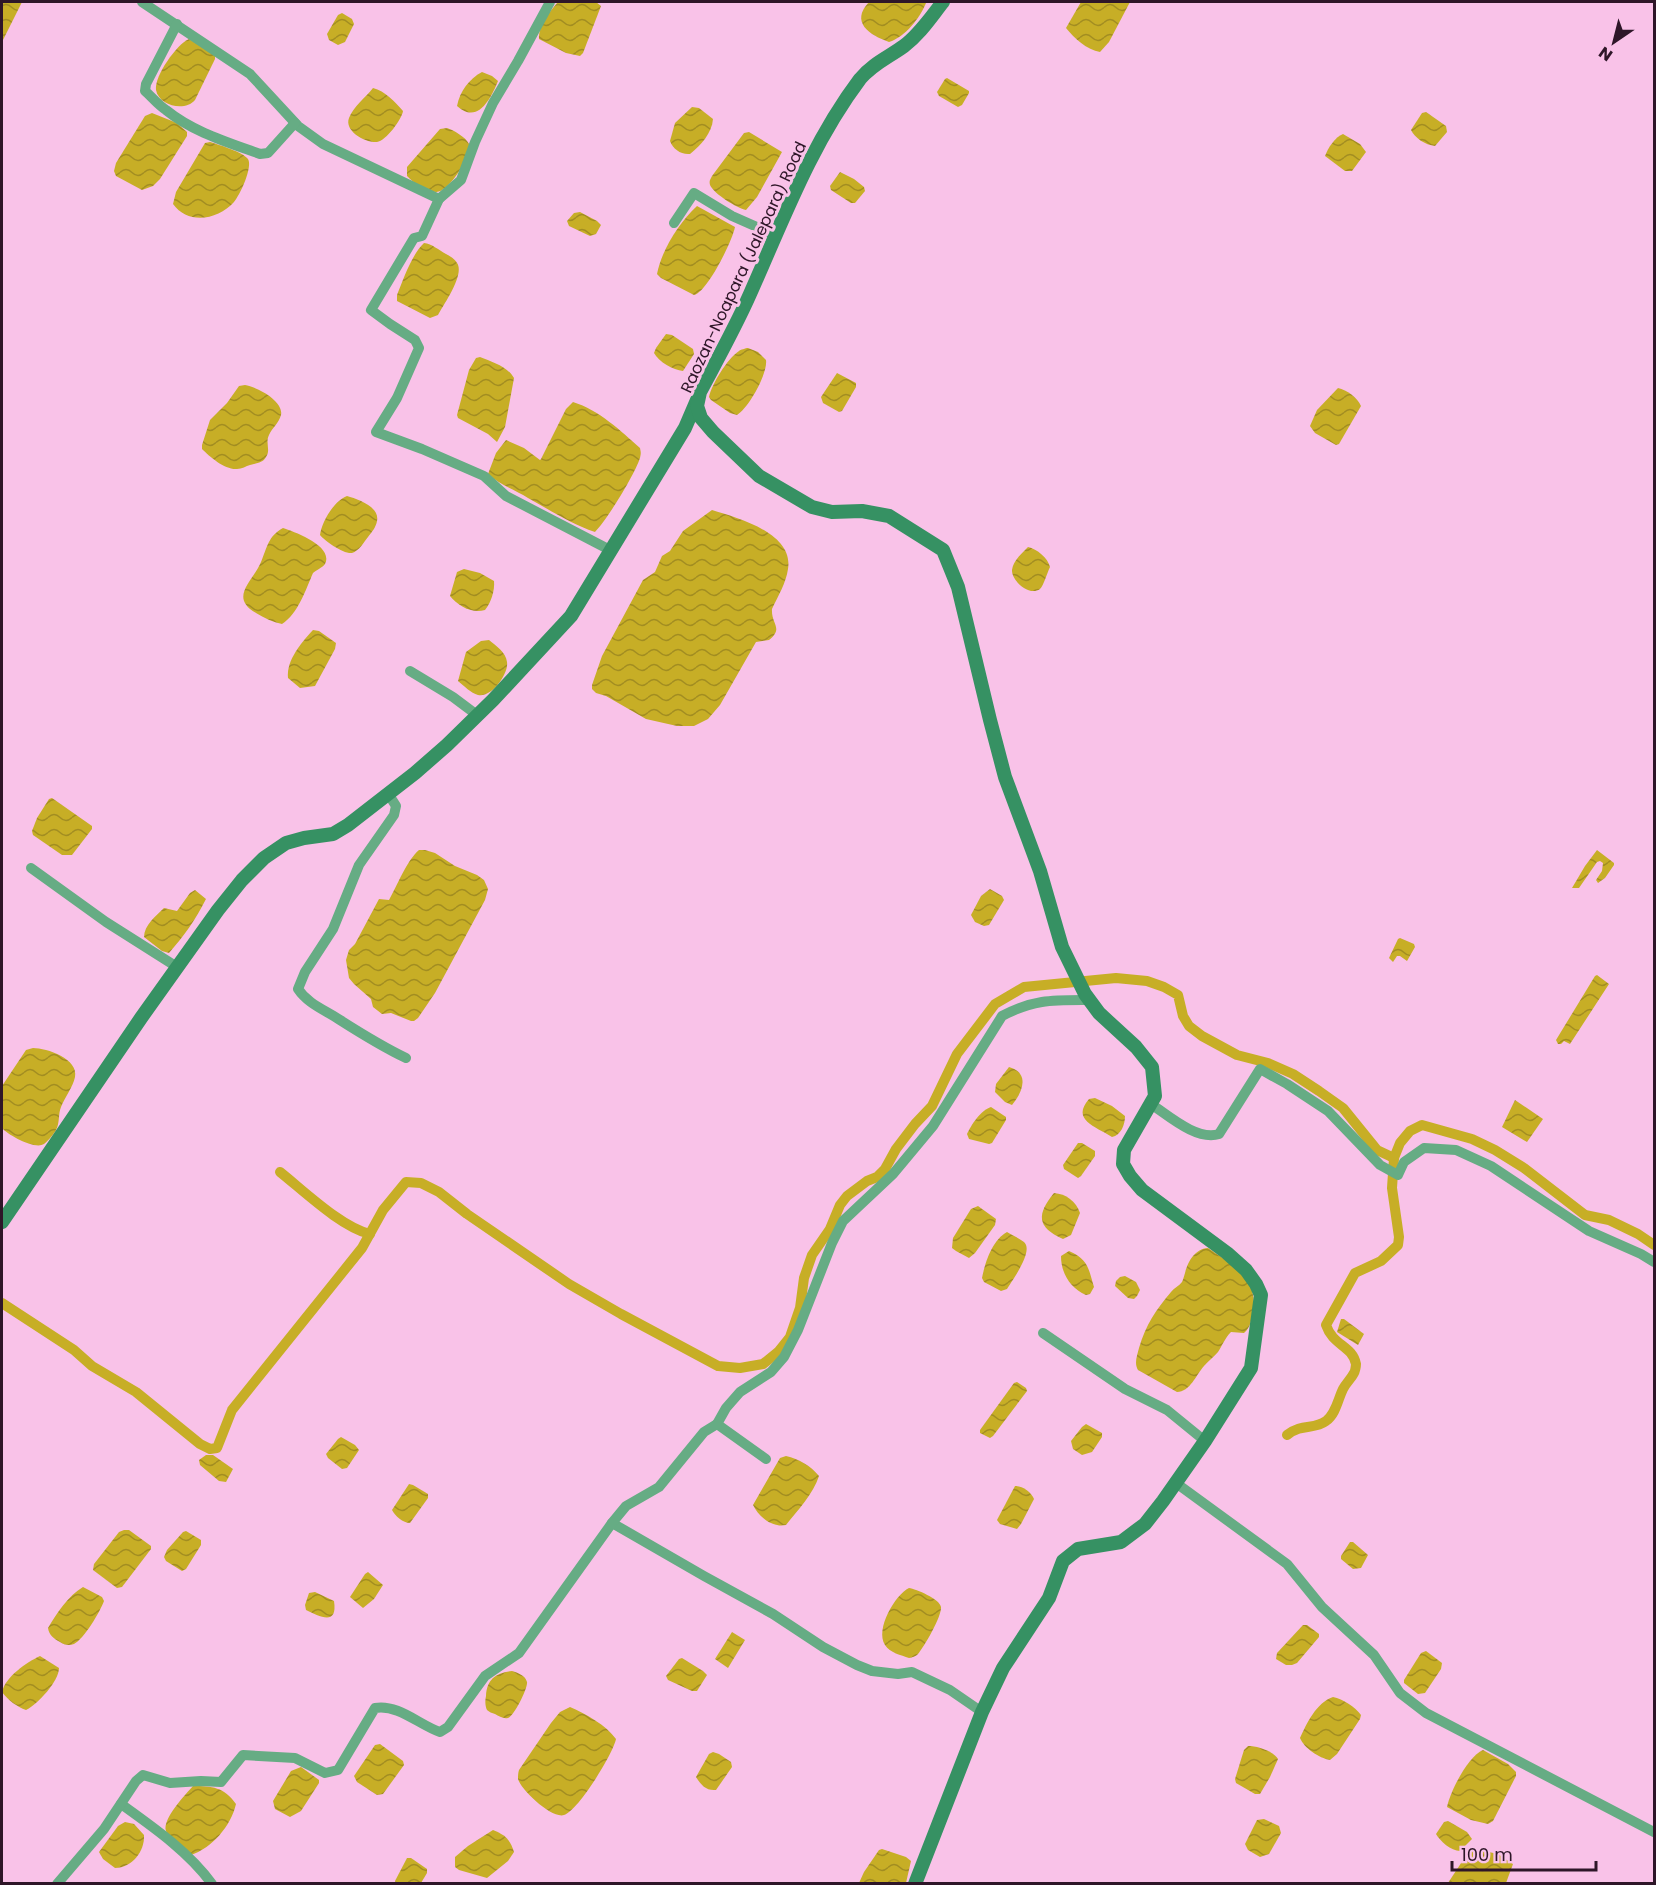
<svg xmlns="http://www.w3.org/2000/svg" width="1656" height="1885" viewBox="0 0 1656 1885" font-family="Poppins,sans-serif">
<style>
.water{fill:url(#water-waves)}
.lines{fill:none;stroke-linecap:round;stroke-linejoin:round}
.canal{stroke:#c7ae26;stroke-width:10}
.street{stroke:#66ac84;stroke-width:10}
.secondary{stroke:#369163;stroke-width:14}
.labels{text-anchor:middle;stroke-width:6;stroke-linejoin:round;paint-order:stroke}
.street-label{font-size:16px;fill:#2e1628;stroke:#f9c2e8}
</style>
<defs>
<pattern id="water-waves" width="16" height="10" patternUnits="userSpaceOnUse" patternTransform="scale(1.5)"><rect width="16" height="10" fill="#c7ae26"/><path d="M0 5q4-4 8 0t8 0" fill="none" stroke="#a28d21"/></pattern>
</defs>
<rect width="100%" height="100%" fill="#f9c2e8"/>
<g class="water">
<polygon points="2,2 22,2 2,42"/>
<path d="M558,2H596L601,6L583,53L580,56L566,53L539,39C538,26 550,11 558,2Z"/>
<path d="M869,2H926V3C920,18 905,37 889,42C869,35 850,22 869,2Z"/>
<path d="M1081,2H1130L1109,42L1100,52C1087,50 1074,38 1066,28Z"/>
<polygon points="342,13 352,19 354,24 345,42 338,45 329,40 327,34 338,15"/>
<path d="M189,39L215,54V59L195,100C185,112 159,106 156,90C154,76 177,44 189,39Z"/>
<path d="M482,72L492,76L498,81C491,98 478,125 457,106C460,91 469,79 482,72Z"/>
<polygon points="947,78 969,91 969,93 962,105 958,107 939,96 937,92 945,79"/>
<path d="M373,88C385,91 395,102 403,111C402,119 386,141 377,142C365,143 344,131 349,118C353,107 366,97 373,88Z"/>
<path d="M692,107L699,108L713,119C712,133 701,145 690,154C681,155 673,149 670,141L675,123Z"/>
<path d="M1426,112L1446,126L1447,132L1435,146C1425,145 1415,138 1411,130L1422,113Z"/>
<polygon points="152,113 177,123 187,132 187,136 160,179 153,186 142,190 116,176 114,171 116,163 145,116"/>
<path d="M447,128C453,130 466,137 469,144C472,156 448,193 436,192C425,192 414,183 407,176V167L440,129Z"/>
<path d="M749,132L782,152L757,197L746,210C737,208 714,194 710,185C709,181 710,180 712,176L744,133Z"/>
<path d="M1343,134L1360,144L1366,152L1352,171H1345L1325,156C1328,148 1335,137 1343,134Z"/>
<path d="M210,142C219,145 243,152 248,159C253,167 240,195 234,202C218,220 188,225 173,204L176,192L205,143Z"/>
<polygon points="840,172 854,179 864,187 865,191 855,203 851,203 831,190 830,186"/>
<path d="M697,206L735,227C732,242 707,292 694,295L661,278L657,274C662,249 679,223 697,206Z"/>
<polygon points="580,212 597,221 601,225 596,234 590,236 569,226 567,221 574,213"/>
<path d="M424,243C432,244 439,250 446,254C450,256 455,259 457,263C465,274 444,304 438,315L430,318L397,301V295C403,280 412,254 424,243Z"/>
<path d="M666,334L672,335L693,349L694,354L683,371C673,370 659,362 654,353L656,348Z"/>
<path d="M748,348L758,352L766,360C768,373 749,408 737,415L730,413L711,400L709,397C712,384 727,359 739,351C740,350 746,348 748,348Z"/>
<path d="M480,357C492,362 507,366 514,378L505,427L497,442L488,434L458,418L457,415L469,370L476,358Z"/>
<polygon points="837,373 856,383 856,387 842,411 839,412 823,403 821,397"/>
<path d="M245,385C257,387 284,401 281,415C279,423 272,428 269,435C265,443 271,450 266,457C263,463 256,463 250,465C246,466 242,469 237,469C225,470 210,457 202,449V445L210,420L227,403L239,386Z"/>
<path d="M1338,388C1347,390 1357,397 1361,406L1339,444L1336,445L1315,433L1310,426L1317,410Z"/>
<path d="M573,402C599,410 621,431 640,448C641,453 641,453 640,458C635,474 607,520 595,532C571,524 550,510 528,498C515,490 500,485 488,474L496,453L506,440L524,448L540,460L541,459L566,409Z"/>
<path d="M347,496C358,499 380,507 377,521C376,527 372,532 368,537C364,542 359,551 352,553C343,554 325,541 320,535C322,521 334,501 347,496Z"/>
<path d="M712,510C738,518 794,533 788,569C786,583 778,596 772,609C771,624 784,628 769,640L756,642L720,705L708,719L694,726H677L646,719L606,696L596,693L592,689V685L602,656L643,580L655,572L662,556L670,551L683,531Z"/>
<path d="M283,528C295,532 334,546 325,564C322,568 316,570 313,573C306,589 298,614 282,624C273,622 264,618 256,613C229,597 252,583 261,562C267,548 268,536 283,528Z"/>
<path d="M1028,547C1037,549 1048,558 1050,567C1047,573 1044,585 1040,589C1029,597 1011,580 1012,570C1013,561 1022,553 1028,547Z"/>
<path d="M464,569L480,573L494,581C495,590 491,603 485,610C472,614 458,606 450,596L457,572Z"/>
<path d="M313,630L319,631L336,643L335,649L315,686L300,688L288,678C286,660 302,642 313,630Z"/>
<path d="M489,640C496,646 506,652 507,662C509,673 492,698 478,695C471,693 464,686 458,681L466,652L481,641Z"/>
<polygon points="52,798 92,826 92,829 72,855 62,855 33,835 32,831 37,818 49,799"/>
<path d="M419,850H425L435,853L455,866L477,875L484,880L488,889L485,900L435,993L418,1018L414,1021H411L391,1013L382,1014L373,1007L371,999L354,984L349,978L346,960L349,950L355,944L379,899L389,900C397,886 407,860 419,850Z"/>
<polygon points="1597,850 1614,863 1614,865 1605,878 1598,883 1596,880 1602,871 1603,863 1600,861 1597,862 1579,888 1572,888 1585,866"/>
<polygon points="990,889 1002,896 1004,900 989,925 984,926 975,922 971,915 981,896"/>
<path d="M195,890L206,899C196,919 184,936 169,953L162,951L144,937C144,925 156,916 164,908L177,911L190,893Z"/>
<polygon points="1400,938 1414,944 1415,947 1407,961 1400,956 1397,956 1393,962 1389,958 1398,939"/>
<polygon points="1597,975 1609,984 1570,1044 1564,1041 1561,1044 1558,1044 1556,1040 1595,976"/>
<path d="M33,1048C47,1048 79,1059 75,1077C73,1087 65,1097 61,1107C58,1114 60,1123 56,1130C54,1134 47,1142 44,1144C35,1150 8,1135 2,1128V1086L26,1050Z"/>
<path d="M1009,1067C1030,1073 1023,1092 1012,1105L1005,1102L995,1092L996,1084Z"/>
<path d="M1095,1098L1112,1106L1125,1116C1125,1125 1121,1135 1112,1137C1095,1126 1071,1120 1089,1099Z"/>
<polygon points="1515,1100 1543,1119 1527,1142 1502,1127"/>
<path d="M991,1107L1006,1117V1120L992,1143L989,1144L969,1139L967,1134C971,1125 981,1110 991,1107Z"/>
<polygon points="1078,1143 1082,1143 1095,1151 1095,1156 1081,1176 1078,1178 1064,1169 1063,1165"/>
<path d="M1054,1193C1066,1194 1076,1201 1080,1213L1071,1235L1063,1239C1036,1227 1037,1214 1054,1193Z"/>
<polygon points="978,1206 996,1219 995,1225 975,1253 969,1258 956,1251 952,1248 953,1238 971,1209"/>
<path d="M1007,1232C1012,1235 1019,1238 1024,1242C1034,1251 1013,1279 1007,1289L1001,1291L984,1282L982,1278C985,1263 992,1240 1007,1232Z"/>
<path d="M1208,1248C1231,1264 1259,1279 1253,1311C1251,1320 1251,1327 1244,1333L1231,1332C1225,1338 1222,1346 1218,1352C1214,1357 1208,1361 1204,1366C1196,1375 1190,1392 1177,1392L1138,1370C1134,1363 1137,1356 1139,1348C1146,1324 1156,1310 1171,1292C1174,1288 1179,1286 1182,1282C1183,1280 1184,1276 1185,1273C1188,1261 1195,1249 1208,1248Z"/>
<path d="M1069,1251C1089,1260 1088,1268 1094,1287L1090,1294L1086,1295C1070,1288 1061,1273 1061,1256Z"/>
<polygon points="1125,1276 1136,1282 1140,1290 1137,1296 1134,1299 1128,1298 1115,1286 1116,1281 1120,1277"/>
<polygon points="1341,1319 1344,1319 1364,1334 1358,1345 1337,1332"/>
<polygon points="1017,1382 1026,1388 1027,1391 993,1436 990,1438 980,1433 980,1430 1014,1383"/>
<polygon points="1086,1424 1102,1433 1102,1437 1092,1452 1082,1455 1073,1449 1071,1441 1082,1427"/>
<polygon points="341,1437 355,1445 359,1450 347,1468 342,1469 328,1458 326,1454 338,1439"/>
<polygon points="206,1455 213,1455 233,1469 226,1482 219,1481 200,1465 199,1460"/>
<path d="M786,1456C799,1459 811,1466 819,1476C813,1494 798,1510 786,1525C772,1528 759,1517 753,1505L780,1458Z"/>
<path d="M409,1484L413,1485L428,1494V1498L410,1523C403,1523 395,1516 392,1510Z"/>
<path d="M1015,1486C1023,1486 1031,1492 1034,1499L1021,1524L1017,1529L1000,1524L997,1520Z"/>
<polygon points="124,1530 129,1530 151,1546 151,1549 122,1587 117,1588 93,1570 94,1564 119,1532"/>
<polygon points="186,1531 201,1540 201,1545 186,1569 182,1571 166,1561 164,1557 167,1550 183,1532"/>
<polygon points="1350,1542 1353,1542 1368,1555 1361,1568 1353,1569 1341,1559 1341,1556"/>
<polygon points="368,1572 383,1585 374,1599 363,1608 350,1597 365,1574"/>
<path d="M83,1587L102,1597L104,1601C100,1612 84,1639 74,1644C69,1646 64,1645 60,1642C54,1639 49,1635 48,1628C57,1613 68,1596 83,1587Z"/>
<path d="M909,1588C916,1589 940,1599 941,1607C942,1616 924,1647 918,1654C915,1657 913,1657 909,1658C901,1655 890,1653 885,1645C875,1629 895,1595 909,1588Z"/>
<path d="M315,1592L334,1601C338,1627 319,1616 306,1610L305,1605L309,1593Z"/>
<polygon points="1303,1625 1307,1625 1319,1634 1319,1637 1297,1663 1292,1665 1286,1665 1276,1659 1277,1653"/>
<polygon points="732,1632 745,1640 728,1668 715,1659"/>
<polygon points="1426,1651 1442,1663 1441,1669 1425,1693 1418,1694 1404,1683 1404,1680 1421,1653"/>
<path d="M40,1656L59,1668C59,1681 38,1704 26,1710C17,1707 8,1700 2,1692C5,1677 27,1662 40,1656Z"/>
<polygon points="682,1658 703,1671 707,1675 697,1691 692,1691 668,1680 666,1676 679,1659"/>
<path d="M512,1671C518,1673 525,1675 527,1682C528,1688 514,1716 508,1718C503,1719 499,1716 495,1714C492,1713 489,1712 487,1710C485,1706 485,1700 486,1696C487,1679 496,1673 512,1671Z"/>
<path d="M1333,1697C1343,1699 1355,1707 1361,1715L1360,1719L1337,1754L1330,1760C1319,1758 1304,1748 1300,1738C1307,1723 1316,1703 1333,1697Z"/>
<path d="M570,1707C586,1714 606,1725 616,1739C613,1754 578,1811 564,1815C552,1819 521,1790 518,1779C518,1776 518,1773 519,1770L551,1723L560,1712Z"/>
<polygon points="380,1744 403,1761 404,1765 383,1794 377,1795 357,1782 354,1776 375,1745"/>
<path d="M1248,1746C1258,1746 1273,1751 1278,1759L1270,1777L1260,1794H1255L1236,1783L1235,1779L1244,1750Z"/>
<path d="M1483,1750L1508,1764L1516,1772V1776L1493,1821L1488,1824L1471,1820L1447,1807C1450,1792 1468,1756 1483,1750Z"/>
<path d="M713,1752L719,1754L731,1762L732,1767L716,1790C706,1791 701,1785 696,1777L709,1754Z"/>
<polygon points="301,1767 319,1780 319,1783 301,1811 290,1817 275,1809 273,1801 291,1771"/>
<path d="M193,1786C212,1786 224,1787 236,1804C231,1826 212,1848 191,1855C185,1849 168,1837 166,1831C162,1819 186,1794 193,1786Z"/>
<polygon points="1264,1819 1279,1826 1281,1833 1269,1854 1260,1857 1248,1850 1245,1844 1257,1820"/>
<path d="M1448,1821L1467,1832L1472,1839L1460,1851C1451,1851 1440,1841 1436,1834L1444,1822Z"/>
<path d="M125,1822L134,1824L144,1835C145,1851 132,1868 115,1868L103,1859L99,1852L118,1826Z"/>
<path d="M493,1830C505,1835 510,1839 514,1852L508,1861L487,1878L459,1870L455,1867V1857L468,1846Z"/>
<polygon points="882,1849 906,1857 911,1861 906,1883 859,1883 864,1872 879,1850"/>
<polygon points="1475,1849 1498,1854 1513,1864 1506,1883 1448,1883 1467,1854"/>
<polygon points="407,1858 411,1858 427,1869 427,1873 421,1883 396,1883 395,1881"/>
</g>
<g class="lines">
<g class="canal">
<path d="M280,1172C304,1191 341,1227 370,1234"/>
<polyline points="2,1303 74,1350 92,1366 136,1392 200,1444 210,1449 217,1448 232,1410 362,1248 383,1210 406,1182 421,1183 439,1192 467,1214 569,1284 621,1314 718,1366 740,1368 763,1364 778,1352 790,1337 800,1308 804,1278 812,1255 830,1229 840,1205 847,1196 867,1181 877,1177 885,1169 896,1149 915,1124 932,1106 957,1054 995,1004 1024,987 1116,978 1147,981 1164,987 1178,995 1183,1016 1189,1026 1202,1036 1237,1055 1268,1063 1293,1074 1319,1091 1343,1108 1377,1150 1394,1158"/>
<path d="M1287,1435C1302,1423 1314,1430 1326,1421C1336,1414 1338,1399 1343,1389C1346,1383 1351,1379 1354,1373C1355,1372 1356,1366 1356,1364C1352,1345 1333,1346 1326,1325L1355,1273L1381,1261L1398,1245L1399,1237L1392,1188L1394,1158L1400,1143L1410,1131L1422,1125L1472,1139L1495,1150L1524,1168L1585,1215L1609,1220L1638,1234L1654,1245"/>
</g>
<g class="street">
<polyline points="142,2 250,74 298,126 323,144 439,199"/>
<polyline points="550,2 518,61 493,103 475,142 461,180 439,199 422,236 414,238 371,310 390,324 415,340 419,348 397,398 376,432 422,449 484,476 506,496 610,550"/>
<path d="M177,24L146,84L145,91C152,97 158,105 166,110C193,132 227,142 260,154L268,153L295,123"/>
<polyline points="674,223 694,193 732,216 775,235"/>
<polyline points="410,671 453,697 477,715"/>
<path d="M389,795L396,806L394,815L359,865L333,929L305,972L298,989C308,1004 325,1010 340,1020C362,1034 383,1047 406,1058"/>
<polyline points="31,868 106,922 177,967"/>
<path d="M1151,1104C1169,1116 1197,1141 1219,1134L1260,1069L1287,1084L1328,1111L1380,1165L1398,1175L1404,1162L1424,1148L1456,1150L1491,1166L1589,1231L1641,1254L1654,1262"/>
<polyline points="1043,1333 1125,1389 1167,1410 1205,1441"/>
<path d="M766,1459L717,1424L726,1408L740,1392L771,1372L784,1357L798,1330L832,1243L843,1221L893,1174L933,1126L1002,1016C1034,999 1053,1000 1089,1000"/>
<polyline points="1176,1483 1287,1564 1322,1607 1374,1655 1400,1693 1426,1713 1654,1832"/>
<polyline points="612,1523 704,1576 773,1614 823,1647 857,1665 872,1671 898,1674 912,1672 950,1690 982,1712"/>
<path d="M121,1804C153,1827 189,1852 212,1884"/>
<path d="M57,1884L104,1829L136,1781L143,1775L170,1783L201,1781L221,1782L243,1755L295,1758L325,1773L338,1770L375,1708C399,1704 419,1725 440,1732L448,1727L485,1676L519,1653L612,1523L626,1506L659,1487L704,1432L717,1424"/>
</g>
<g class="secondary">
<polyline points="2,1222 141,1018 218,910 242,880 264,858 286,843 304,838 333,834 348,825 415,773 447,745 493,700 571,616 685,428 697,400"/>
<path d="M915,1884L982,1712L1003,1668L1049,1598L1063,1561L1078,1549L1121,1542L1145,1524L1163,1501L1205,1441L1251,1368L1261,1295L1256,1284L1246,1270L1227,1253L1142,1190L1130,1176L1123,1164L1124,1150L1155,1096L1152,1067L1136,1047L1099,1013L1085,994L1062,947L1040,871L1005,777L990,720L958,587L943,550L889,516L862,511L832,512L812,507L759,476L713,432L701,418L697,406L700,392C717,360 735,328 750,294C783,220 811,144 860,79C872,64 889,57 904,46C920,34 931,17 943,2"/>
</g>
</g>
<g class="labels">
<g class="street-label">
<text transform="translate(743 267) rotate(-65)" y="6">Raozan-Noapara (Jalepara) Road</text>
</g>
</g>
<rect width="1656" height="1885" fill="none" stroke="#2e1628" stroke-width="6"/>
<g transform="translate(1614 42) rotate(215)" stroke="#f9c2e8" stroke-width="4.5" paint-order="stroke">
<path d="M0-4.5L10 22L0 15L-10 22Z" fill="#2e1628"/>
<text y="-9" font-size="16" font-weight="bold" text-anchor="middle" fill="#2e1628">N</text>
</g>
<path d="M1452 1861v9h144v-9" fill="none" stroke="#2e1628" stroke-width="3"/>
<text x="1461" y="1861" font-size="18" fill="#2e1628" stroke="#f9c2e8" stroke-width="4.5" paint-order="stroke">100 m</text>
</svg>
